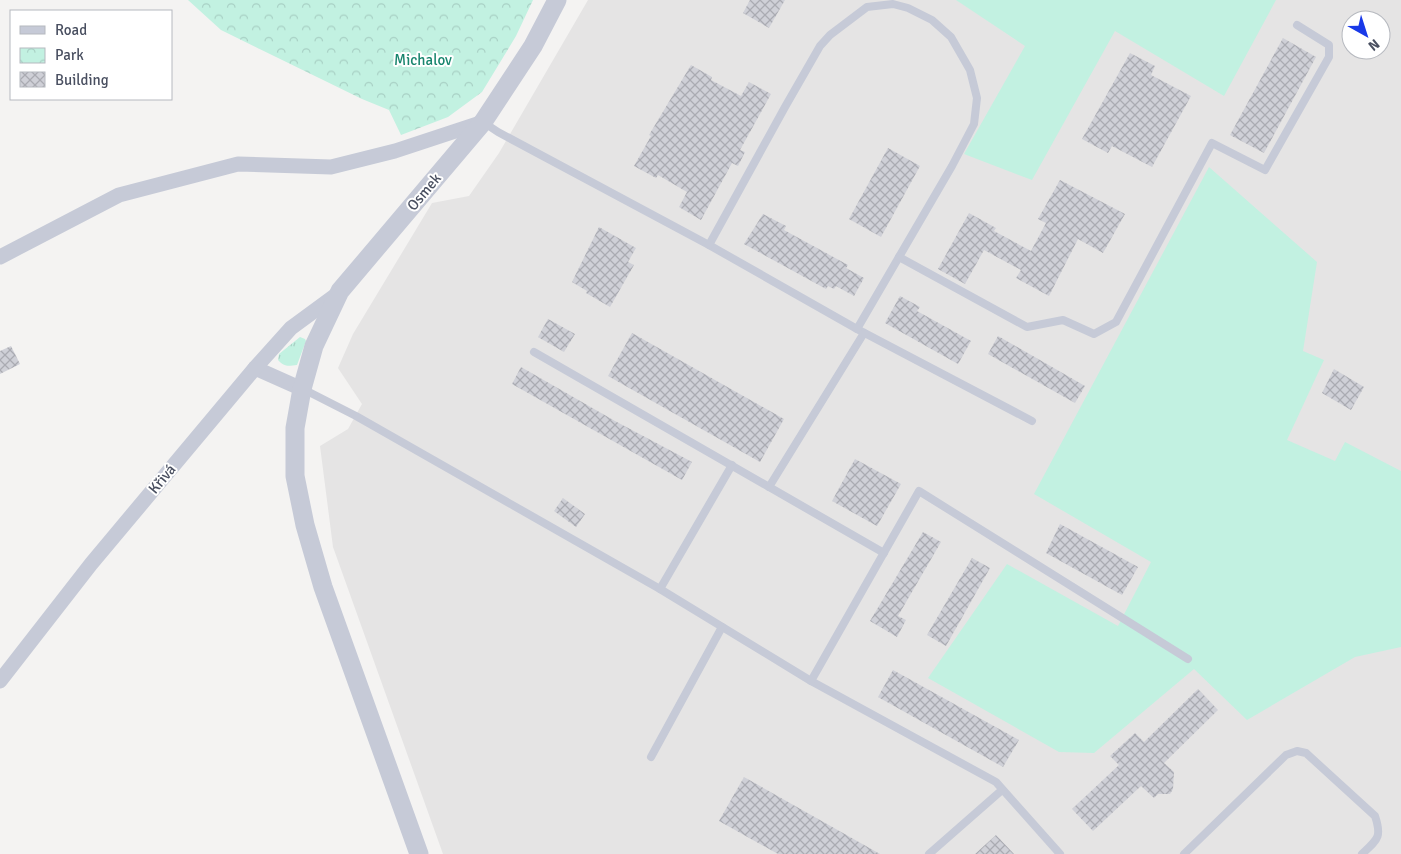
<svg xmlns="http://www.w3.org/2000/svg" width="1401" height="854" viewBox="0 0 1401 854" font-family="Signika,sans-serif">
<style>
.education{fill:#e5e4e4;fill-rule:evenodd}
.grass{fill:url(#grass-tufts)}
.park{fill:url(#park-crowns)}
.pitch{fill:#c2f1e1}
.building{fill:url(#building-cross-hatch)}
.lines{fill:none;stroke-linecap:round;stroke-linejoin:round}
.service{stroke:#c6cad7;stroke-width:8}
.minor{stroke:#c6cad7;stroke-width:15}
.tertiary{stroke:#c6cad7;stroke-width:19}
.labels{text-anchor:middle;stroke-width:4;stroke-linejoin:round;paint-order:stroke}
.park-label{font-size:15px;fill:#17856d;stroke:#fff}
.street-label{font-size:15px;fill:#494f60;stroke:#fff}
</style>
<defs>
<pattern id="grass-tufts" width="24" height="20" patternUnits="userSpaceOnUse" patternTransform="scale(1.25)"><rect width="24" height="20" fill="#c2f1e1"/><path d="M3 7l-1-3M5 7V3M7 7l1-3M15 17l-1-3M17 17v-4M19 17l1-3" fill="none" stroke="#a8d0c4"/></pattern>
<pattern id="park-crowns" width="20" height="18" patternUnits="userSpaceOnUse" patternTransform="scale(1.25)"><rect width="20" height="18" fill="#c2f1e1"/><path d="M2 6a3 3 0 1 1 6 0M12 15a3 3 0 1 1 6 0" fill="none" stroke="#a8d0c4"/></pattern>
<pattern id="building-cross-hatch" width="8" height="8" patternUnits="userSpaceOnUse" patternTransform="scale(1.25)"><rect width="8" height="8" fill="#cfd0d7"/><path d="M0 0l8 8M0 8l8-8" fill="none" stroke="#aaabb2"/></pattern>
</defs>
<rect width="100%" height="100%" fill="#f4f3f2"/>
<path class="education" d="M588,0H1401V854H443L333,547L320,446L348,429L362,404L338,368L353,334L432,203L469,196L499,153ZM1351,20H1381V50H1351Z"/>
<path class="grass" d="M300,337L305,339L306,341L297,365C288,366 284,367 278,360L279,354Z"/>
<polygon class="park" points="188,0 533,0 516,36 482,92 448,117 401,135 389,110 362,99 221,30"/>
<g class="pitch">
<polygon points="956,0 1276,0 1224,96 1115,31 1032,180 964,154 1025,46"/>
<polygon points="1209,167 1317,262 1303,351 1324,360 1287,440 1335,461 1345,442 1401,471 1401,647 1355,657 1247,720 1194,669 1094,753 1059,752 928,678 1007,564 1118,626 1151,562 1034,494"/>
</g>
<g class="building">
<polygon points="750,0 785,0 769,28 743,13"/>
<polygon points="1283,38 1316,57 1264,153 1230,135"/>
<polygon points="1130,53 1155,66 1151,75 1191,96 1152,167 1112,146 1108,153 1082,139"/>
<polygon points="691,65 712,77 711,80 741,96 749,82 771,94 740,150 745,152 738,166 732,163 701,220 679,207 687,192 658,175 656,178 634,166 651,136 649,135"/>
<polygon points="888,148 920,166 881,237 849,219"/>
<polygon points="1060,180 1125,214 1103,253 1078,239 1049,296 1016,278 1021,270 984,250 965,284 938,269 969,213 996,228 994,231 1031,251 1046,223 1038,219"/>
<polygon points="763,214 786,226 784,230 848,265 846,268 864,278 854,296 836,286 834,289 828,286 826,289 744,244"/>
<polygon points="599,227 636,248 628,262 634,265 610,307 586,293 587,291 572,282"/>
<polygon points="900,296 920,307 917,311 971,341 958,364 885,323"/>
<polygon points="548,319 575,334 564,352 538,337"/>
<polygon points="632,333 784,419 760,462 608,376"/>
<polygon points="998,336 1085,386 1075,403 988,354"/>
<polygon points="11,346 20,364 0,374 0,351"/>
<polygon points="521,367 615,421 692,462 682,480 512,384"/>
<polygon points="1334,369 1364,387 1351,410 1322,393"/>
<polygon points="855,459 901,484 877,526 832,501"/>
<polygon points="563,498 585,514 576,527 554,511"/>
<polygon points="1060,524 1138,567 1122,595 1046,553"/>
<polygon points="923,532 941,542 898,616 906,620 897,637 870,621"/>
<polygon points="972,558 990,568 946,646 927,635"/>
<polygon points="893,670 1019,740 1003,767 878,697"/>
<polygon points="1198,689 1218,710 1164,763 1174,772 1173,789 1170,794 1158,794 1154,798 1141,786 1093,831 1072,809 1119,765 1110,756 1135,733 1144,742"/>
<polygon points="744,777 880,854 778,854 719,821"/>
<polygon points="996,835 1014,854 975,854"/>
</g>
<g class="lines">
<g class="service">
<polyline points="483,122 498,132 709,245 857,329 1032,421"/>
<polyline points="709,245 785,107 820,46 830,35 867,7 893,4 908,8 932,20 951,37 970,70 977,98 974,124 952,166 857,329"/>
<polyline points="899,257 1027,327 1063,320 1094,334 1116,322 1212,143 1265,170 1329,57 1329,45 1297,25"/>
<polyline points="534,352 884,553"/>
<polyline points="303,389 356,416 660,589 811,681 996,782 1060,854"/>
<polyline points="769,487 864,333"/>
<polyline points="660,589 732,465"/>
<polyline points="811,681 919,491 1188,659"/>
<polyline points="651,757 722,627"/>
<polyline points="929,854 1002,790"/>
<path d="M1184,854L1286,755L1297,751L1306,753L1375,816C1382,837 1378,839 1362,854"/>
</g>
<g class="minor">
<polyline points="0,257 119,195 238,164 331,167 395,151 483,122"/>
<polyline points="255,368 302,389"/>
<polyline points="0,681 91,564 255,368 291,328 340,292"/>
</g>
<polyline class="tertiary" points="419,854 323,587 305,525 295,476 295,428 302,389 314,346 340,291 483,122 533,46 557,0"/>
</g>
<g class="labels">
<g class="park-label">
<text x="423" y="65">Michalov</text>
</g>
<g class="street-label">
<text transform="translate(424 192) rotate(-50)" y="5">Osmek</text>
<text transform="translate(162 479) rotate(-50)" y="5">Křivá</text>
</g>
</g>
<rect x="10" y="10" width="162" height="90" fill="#ffffff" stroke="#b6b9bf"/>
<rect x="20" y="26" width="25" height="8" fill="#c6cad7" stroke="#b6b9bf"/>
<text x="55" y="35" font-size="15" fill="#494f60">Road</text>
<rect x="20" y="48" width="25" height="15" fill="url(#park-crowns)" stroke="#b6b9bf"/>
<text x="55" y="60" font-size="15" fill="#494f60">Park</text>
<rect x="20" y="72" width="25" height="15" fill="url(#building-cross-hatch)" stroke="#b6b9bf"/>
<text x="55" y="85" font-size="15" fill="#494f60">Building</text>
<g transform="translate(1366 35) rotate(141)"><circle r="24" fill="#ffffff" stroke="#b6b9bf"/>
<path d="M0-4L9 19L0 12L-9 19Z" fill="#1939e8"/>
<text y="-8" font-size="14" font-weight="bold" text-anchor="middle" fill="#494f60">N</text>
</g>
</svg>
